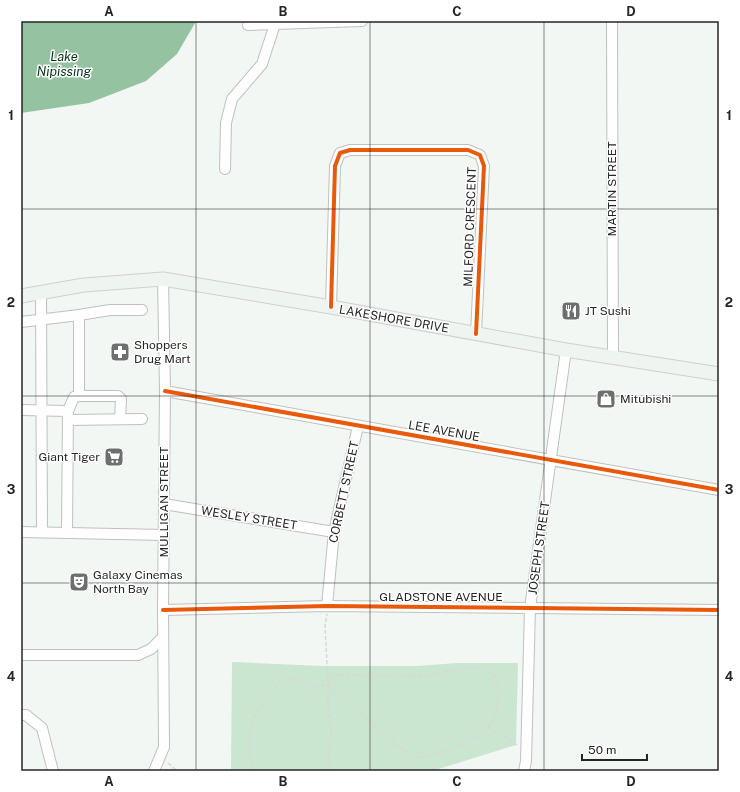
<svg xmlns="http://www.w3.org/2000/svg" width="740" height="792" viewBox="0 0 740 792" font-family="'Public Sans',sans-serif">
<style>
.green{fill:#cae6d0}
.water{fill:#95c3a1}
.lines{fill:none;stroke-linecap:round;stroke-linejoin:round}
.minor-casing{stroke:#bec1bf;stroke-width:12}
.major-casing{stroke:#cfd0cf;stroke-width:15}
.path{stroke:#d7d8d7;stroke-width:1.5;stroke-dasharray:4 2;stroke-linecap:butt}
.minor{stroke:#fdfefd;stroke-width:10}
.major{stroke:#eef4f0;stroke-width:13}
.cycleway-casing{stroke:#fff;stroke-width:6}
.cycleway{stroke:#e8590c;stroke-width:4}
.grid{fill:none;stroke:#242624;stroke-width:1;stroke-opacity:0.55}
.labels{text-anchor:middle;stroke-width:3;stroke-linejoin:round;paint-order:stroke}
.street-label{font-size:12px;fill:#242624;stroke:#fff}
.poi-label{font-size:12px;fill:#242624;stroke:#fff;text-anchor:start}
.water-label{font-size:13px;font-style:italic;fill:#023516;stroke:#fff}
.neatline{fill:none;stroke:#242624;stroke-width:1.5}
.grid-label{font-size:13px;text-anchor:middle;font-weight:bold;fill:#242624}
</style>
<rect width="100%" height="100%" fill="#f3f7f4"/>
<polygon class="green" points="232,662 323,666 417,666 457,663 518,663 516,745 432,771 231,771"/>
<polygon class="water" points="21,21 194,21 195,23 177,54 146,81 89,103 21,113"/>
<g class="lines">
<g class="minor-casing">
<g id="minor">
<polyline points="612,21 613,358"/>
<polyline points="248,25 362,21"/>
<polyline points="225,169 226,123 232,99 262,64 276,21"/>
<polyline points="41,292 42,532"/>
<polyline points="331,307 335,166 340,153 350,150 468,150 480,155 484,166 476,334"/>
<polyline points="21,322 79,315"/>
<polyline points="165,391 719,490"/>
<polyline points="21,410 68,411 67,532"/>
<polyline points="68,411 74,397 79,396"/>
<polyline points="120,419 121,399 118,396 79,396 79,315 110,310 142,310"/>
<polyline points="68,420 142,419"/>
<polyline points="164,504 334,532"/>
<polyline points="21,532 164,535"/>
<polyline points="327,606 334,532 358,426"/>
<polyline points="163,610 327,606 719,610"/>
<polyline points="21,655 138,655 151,649 163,637"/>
<polyline points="21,715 26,715 42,728 53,771"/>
<polyline points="154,771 164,747 163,610 165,391 163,279"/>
<polyline points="524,771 526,761 530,608 566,350"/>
</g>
</g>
<g class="major-casing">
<polyline id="major" points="21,296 84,285 163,279 331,307 566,350 719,374"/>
</g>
<g class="path">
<polyline points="488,727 517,745"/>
<polyline points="168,763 177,771"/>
<path d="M253,771C250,760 249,745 250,734C252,716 268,690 284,680C287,678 292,679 296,678L310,689L328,684L334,675C363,675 392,676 420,676C447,675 466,661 493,673L499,691L497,711L492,723L481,734L450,750L419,758L402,749L342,699L328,684"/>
<polyline points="326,771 328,768 331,734 328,704 328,684 325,625 327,614"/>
</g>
<use href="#minor" class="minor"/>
<use href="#major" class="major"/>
<g class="cycleway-casing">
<g id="cycleway">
<polyline points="331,307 335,166 340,153 350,150 468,150 480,155 484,166 476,334"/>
<polyline points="165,391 719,490"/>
<polyline points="163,610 327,606 719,610"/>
</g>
</g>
<use href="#cycleway" class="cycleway"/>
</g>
<path class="grid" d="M196,21V771M370,21V771M544,21V771M21,209H719M21,396H719M21,583H719"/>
<defs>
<g id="restaurant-square" transform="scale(1)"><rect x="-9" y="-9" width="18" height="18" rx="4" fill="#6c6f6d" stroke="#fff"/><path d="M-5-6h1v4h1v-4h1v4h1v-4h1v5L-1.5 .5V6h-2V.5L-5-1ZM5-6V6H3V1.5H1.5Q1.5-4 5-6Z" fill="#fff"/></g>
<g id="pharmacy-square" transform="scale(1)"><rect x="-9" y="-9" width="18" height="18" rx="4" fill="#6c6f6d" stroke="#fff"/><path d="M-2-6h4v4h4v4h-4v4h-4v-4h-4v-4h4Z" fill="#fff"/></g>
<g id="shop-square" transform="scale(1)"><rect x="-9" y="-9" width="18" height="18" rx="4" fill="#6c6f6d" stroke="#fff"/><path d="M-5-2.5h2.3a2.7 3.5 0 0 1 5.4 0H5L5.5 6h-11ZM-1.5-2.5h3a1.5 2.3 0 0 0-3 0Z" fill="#fff"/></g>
<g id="supermarket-square" transform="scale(1)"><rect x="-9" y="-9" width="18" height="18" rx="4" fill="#6c6f6d" stroke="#fff"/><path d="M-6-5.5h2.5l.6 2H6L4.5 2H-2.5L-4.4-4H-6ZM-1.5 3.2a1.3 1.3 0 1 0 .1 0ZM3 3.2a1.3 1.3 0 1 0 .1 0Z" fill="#fff"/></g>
<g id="theatre-square" transform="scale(1)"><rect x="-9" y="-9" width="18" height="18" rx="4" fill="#6c6f6d" stroke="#fff"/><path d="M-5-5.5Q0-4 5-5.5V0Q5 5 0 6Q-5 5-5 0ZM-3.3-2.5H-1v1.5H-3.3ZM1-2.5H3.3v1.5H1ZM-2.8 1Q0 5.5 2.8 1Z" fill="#fff"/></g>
</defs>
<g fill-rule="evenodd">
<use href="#restaurant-square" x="571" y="311"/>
<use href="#pharmacy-square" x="120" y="352"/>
<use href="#shop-square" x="606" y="399"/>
<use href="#supermarket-square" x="114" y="457"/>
<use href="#theatre-square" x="79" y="582"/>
</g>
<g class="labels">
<g class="street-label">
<text transform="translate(612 189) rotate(-90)" y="4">MARTIN STREET</text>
<text transform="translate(470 227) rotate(-88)" y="4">MILFORD CRESCENT</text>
<text transform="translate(394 319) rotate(10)" y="4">LAKESHORE DRIVE</text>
<text transform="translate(444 431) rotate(10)" y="4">LEE AVENUE</text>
<text transform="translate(344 492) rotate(-78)" y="4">CORBETT STREET</text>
<text transform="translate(164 502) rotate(-90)" y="4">MULLIGAN STREET</text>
<text transform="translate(249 518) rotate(9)" y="4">WESLEY STREET</text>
<text transform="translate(539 548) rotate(-82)" y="4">JOSEPH STREET</text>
<text x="441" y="601">GLADSTONE AVENUE</text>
</g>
<g class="poi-label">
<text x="585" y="315">JT Sushi</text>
<text x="134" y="349">Shoppers<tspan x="134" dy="14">Drug Mart</tspan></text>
<text x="620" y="403">Mitubishi</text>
<text x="100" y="461" text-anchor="end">Giant Tiger</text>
<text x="93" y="579">Galaxy Cinemas<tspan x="93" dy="14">North Bay</tspan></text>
</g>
<g class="water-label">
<text x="64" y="61">Lake<tspan x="64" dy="15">Nipissing</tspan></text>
</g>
</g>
<rect width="740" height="792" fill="none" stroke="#ffffff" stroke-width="44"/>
<path d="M582 754v6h65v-6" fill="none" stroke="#242624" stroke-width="2"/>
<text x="588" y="754" font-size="12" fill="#242624" stroke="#ffffff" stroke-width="3" paint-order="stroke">50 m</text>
<rect x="22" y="22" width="696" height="748" class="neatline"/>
<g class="grid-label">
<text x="109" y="16">A</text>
<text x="283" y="16">B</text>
<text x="457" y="16">C</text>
<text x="631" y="16">D</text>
<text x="11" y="120">1</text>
<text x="729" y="120">1</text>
<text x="11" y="307">2</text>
<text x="729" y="307">2</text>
<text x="11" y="494">3</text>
<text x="729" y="494">3</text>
<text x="11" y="681">4</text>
<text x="729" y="681">4</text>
<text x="109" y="786">A</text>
<text x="283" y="786">B</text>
<text x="457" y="786">C</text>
<text x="631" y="786">D</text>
</g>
</svg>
